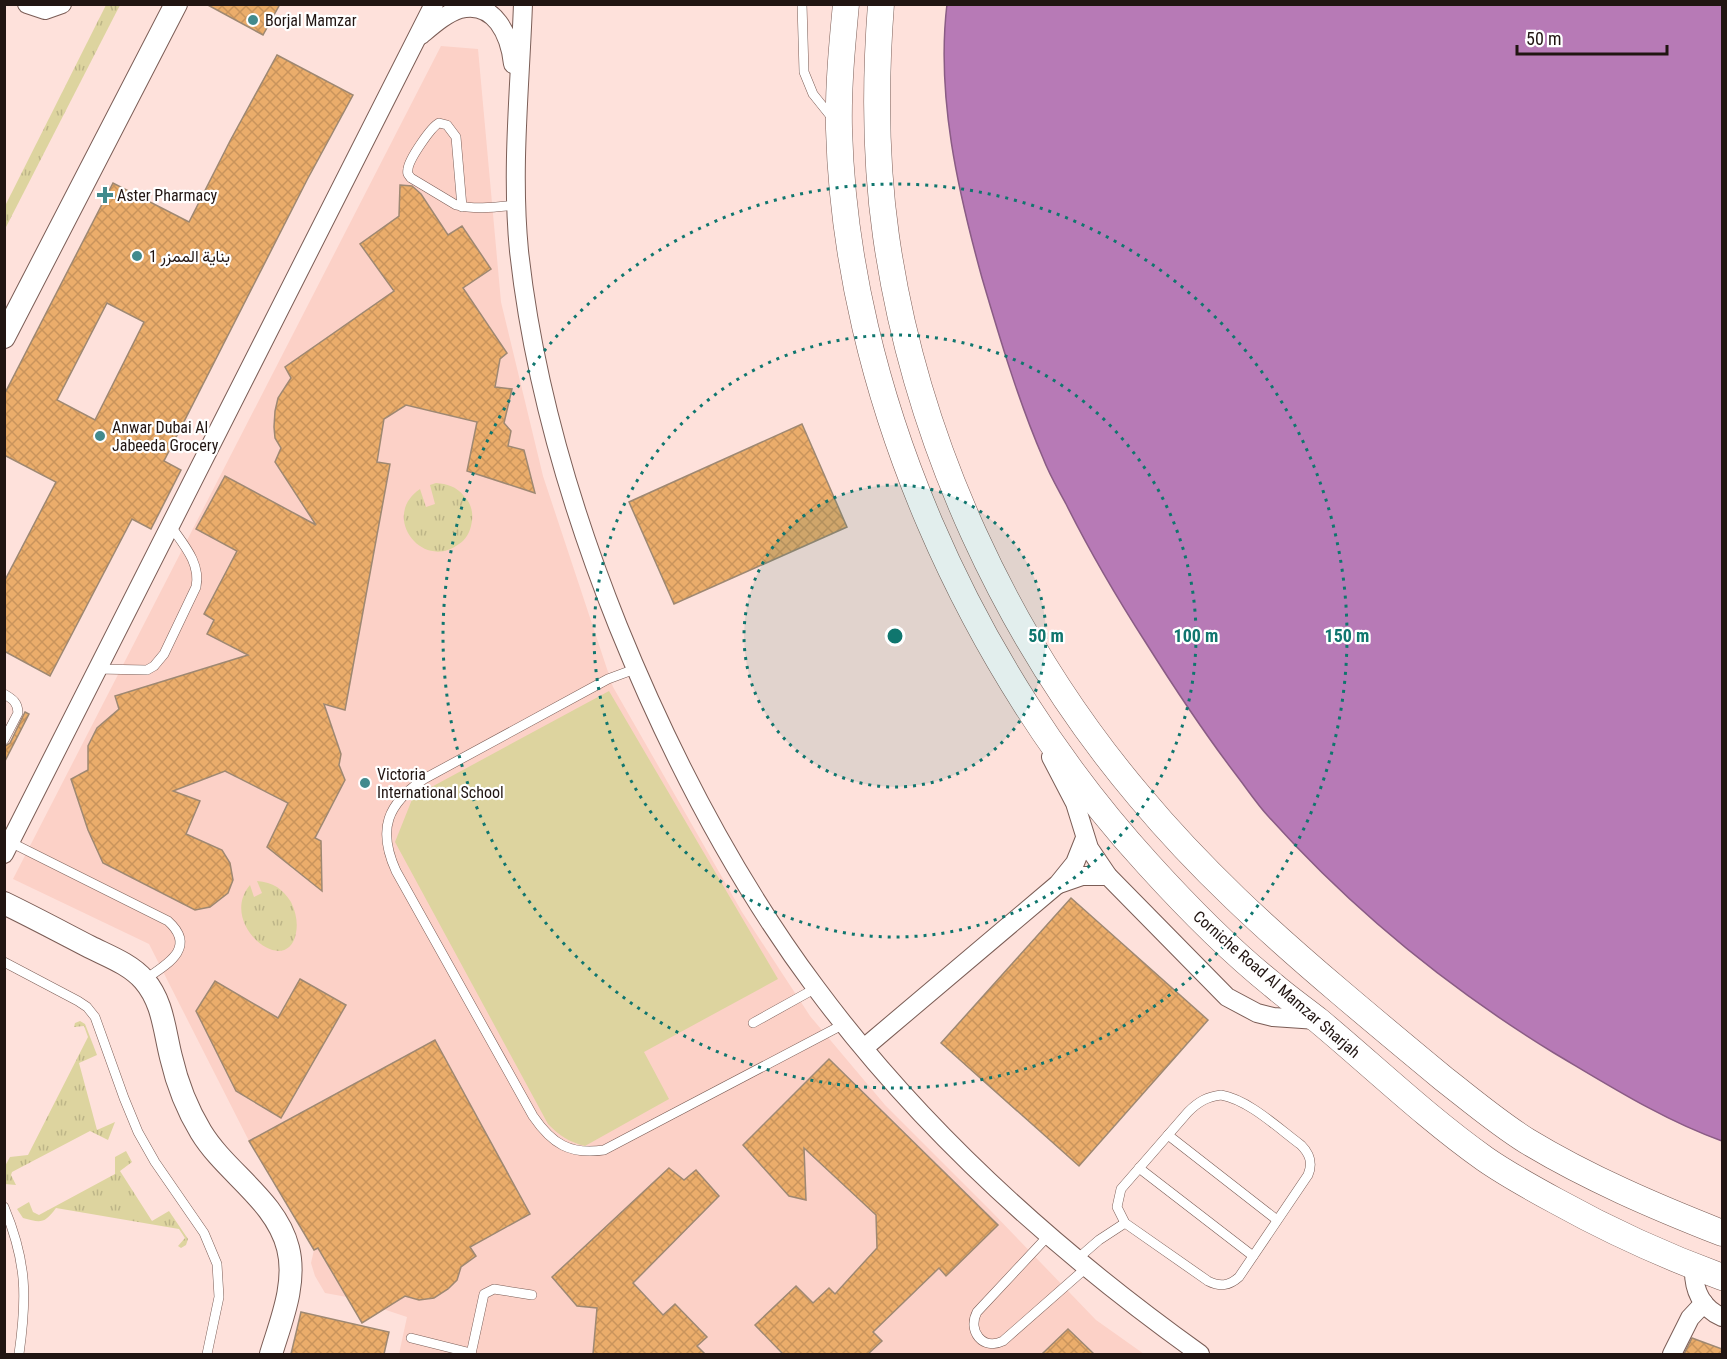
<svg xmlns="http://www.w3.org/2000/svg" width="1727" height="1359" viewBox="0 0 1727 1359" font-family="'Roboto Condensed',Vazirmatn,sans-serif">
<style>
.built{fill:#fcd1c7}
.grass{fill:url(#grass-tufts)}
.garden{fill:#ddd49f}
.water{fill:#b77ab6;stroke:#8a5c85;stroke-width:1.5}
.building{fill:url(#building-cross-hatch);stroke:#9e8872;stroke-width:1.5;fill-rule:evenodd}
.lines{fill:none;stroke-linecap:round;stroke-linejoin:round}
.service-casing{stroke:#7b5d56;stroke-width:10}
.minor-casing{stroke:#7b5d56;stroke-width:20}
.tertiary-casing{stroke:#7b5d56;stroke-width:24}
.secondary-casing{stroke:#7b5d56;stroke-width:27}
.service{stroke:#fff;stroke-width:9}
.minor{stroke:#fff;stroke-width:18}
.tertiary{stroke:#fff;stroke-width:22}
.secondary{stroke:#fff;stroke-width:26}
.ring{fill:none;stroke:#0f766e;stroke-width:3;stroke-dasharray:3 6}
.poi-dot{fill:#428a8d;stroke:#fff;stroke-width:2}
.labels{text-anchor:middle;stroke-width:4.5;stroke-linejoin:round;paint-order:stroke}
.poi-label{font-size:16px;fill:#211512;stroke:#fff;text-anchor:start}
.street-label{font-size:16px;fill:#211512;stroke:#fff}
.centre{fill:#0f766e;stroke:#fff;stroke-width:3}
.ring-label{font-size:18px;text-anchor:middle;font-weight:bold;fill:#0f766e;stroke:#fff;stroke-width:4.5;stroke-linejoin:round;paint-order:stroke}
</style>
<defs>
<pattern id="grass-tufts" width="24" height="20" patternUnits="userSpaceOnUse" patternTransform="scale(1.5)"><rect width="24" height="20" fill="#ddd49f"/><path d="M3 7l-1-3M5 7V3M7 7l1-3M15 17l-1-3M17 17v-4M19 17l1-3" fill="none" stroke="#bdb588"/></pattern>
<pattern id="building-cross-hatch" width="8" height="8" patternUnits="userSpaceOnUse" patternTransform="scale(1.5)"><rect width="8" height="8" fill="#ebad6b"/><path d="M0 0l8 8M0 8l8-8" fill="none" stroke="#c9945c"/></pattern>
</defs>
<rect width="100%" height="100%" fill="#fee1db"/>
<polygon class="built" points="441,46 478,49 501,302 543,476 613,687 742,912 810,1016 885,1105 990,1210 1096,1320 1144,1354 399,1354 407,1317 347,1297 325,1293 315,1276 311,1263 314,1250 249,1141 149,944 13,879"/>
<g class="grass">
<polygon points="106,5 120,5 5,229 5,206"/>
<path d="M436,483C447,484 456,486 464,496C472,504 474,515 471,526C469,534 465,540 459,544C422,572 380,516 420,489L426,507L435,504L430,485Z"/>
<path d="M257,881C273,882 283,889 291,902C296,912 298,923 296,933C287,980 217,924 250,885L254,897L262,893Z"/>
<polygon points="80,1021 85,1024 97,1055 79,1063 97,1130 115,1122 108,1140 90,1131 12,1172 11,1175 16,1185 5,1184 5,1166 10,1157 28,1155 88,1037 84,1026 74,1027 75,1023"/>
<path d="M126,1151L132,1162L120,1171L152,1221L169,1211L188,1239L186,1245L181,1248L178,1246L185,1238L179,1229L56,1208C44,1224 41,1223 23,1218L17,1209L29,1202L33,1212L39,1215L115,1174V1157Z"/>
</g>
<path class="garden" d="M609,691L778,979L644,1052L669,1099L585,1146C569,1142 560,1136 548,1124L395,842L413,797Z"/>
<path class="water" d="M947,4L1722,5V1141C1663,1120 1608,1085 1554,1053C1448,988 1351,909 1268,816C1257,804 1247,789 1237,776C1204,733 1175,689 1146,643C1117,598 1090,552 1066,504C1058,489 1049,474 1043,458C1018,400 1000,339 982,278C958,191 936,96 947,4Z"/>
<g class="building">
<polygon points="206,4 280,4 263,35"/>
<path d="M277,55L353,95L307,180L164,461L181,470L151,529L132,519L50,676L4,651V582L56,482L4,455V395L113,183L189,222L230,141ZM107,303L144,322L95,420L57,400Z"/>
<polygon points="400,185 412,186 421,194 448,235 462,226 491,269 463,288 507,353 500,359 495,387 512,389 504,423 511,431 508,446 524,450 535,493 467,471 477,422 406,405 384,419 377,462 390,464 345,710 324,704 341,754 339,765 345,780 315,838 321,841 322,891 267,847 288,803 225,771 173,791 200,801 186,834 222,850 230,863 233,880 228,893 210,907 195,910 103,863 88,830 71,779 88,770 88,746 97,728 119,709 115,696 248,655 207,634 214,620 204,614 237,551 196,529 225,476 316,525 275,462 281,448 275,438 274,427 275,411 278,398 291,378 285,367 394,291 360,244 399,216"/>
<polygon points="802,424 847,527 674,604 629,502"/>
<polygon points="25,712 29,714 4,763 4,747 10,743"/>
<polygon points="1071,898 1208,1020 1079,1166 941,1043"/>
<polygon points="300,979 346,1005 281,1118 236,1091 196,1011 215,981 278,1018"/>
<polygon points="435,1040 530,1214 470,1247 476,1256 461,1267 457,1280 448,1289 434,1298 419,1300 405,1296 362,1323 318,1248 314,1250 249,1141"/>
<polygon points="829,1059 998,1225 946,1276 939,1268 873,1332 882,1341 868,1354 783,1354 755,1325 796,1286 813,1303 829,1288 835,1294 877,1248 876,1215 804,1148 806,1200 789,1196 743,1145"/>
<polygon points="669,1168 684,1180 696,1170 719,1196 633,1283 663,1315 675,1304 707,1337 697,1346 705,1354 593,1354 597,1308 577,1306 552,1277"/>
<polygon points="301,1312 389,1332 384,1354 291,1354"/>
<polygon points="1068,1329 1094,1354 1042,1354"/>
<polygon points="1692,1338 1722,1349 1722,1354 1684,1354"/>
</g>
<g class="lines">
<g class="service-casing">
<g id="service">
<polyline points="802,4 804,72 813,94 833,119"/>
<path d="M462,207L456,137L447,125L439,123C431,127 409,159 408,169C407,174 408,174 411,178L456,205C476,210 496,207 516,205"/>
<path d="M97,669L147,670L154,666L164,654L196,587C201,563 183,544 170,525"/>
<path d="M635,669L608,679L424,779C387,804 377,829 396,871L533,1116C552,1144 570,1155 604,1150L844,1024"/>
<path d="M4,694C13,699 18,703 18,713L4,740"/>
<path d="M10,842L168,921C198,948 166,965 144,980"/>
<polyline points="4,962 78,1001 87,1007 95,1017 124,1098 138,1132 155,1162 204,1233 217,1264 219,1297 207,1354"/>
<polyline points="753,1023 816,988"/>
<path d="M1221,1095C1249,1100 1278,1128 1301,1145C1310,1154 1313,1163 1308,1175L1239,1277C1229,1286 1220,1287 1208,1281L1125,1223L1117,1207L1121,1189L1188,1112C1199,1101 1207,1097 1221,1095Z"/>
<polyline points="1168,1135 1277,1220"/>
<polyline points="1139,1168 1253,1256"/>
<path d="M4,1207C27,1262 27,1297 19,1354"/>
<path d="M1048,1236L977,1312C967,1331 983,1351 1003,1341L1086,1268"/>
<polyline points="1076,1260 1099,1240 1125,1223"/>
<polyline points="411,1338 471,1353"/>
<polyline points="471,1354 484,1294 494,1289 532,1295"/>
</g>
</g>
<g class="minor-casing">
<g id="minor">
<polyline points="27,4 45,10 62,4"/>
<path d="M523,4C520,87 511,169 519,251C533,379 570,506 618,626C670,754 733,877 816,988C922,1131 1056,1251 1200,1354"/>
<path d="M421,35C433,25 445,14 460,9C495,0 510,36 513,64"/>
<polyline points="1051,757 1075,803 1089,848 1108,876 1227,997 1257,1013 1273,1017 1317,1020"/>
<polyline points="4,854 434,4"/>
<polyline points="1059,884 1082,876 1108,876"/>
<polyline points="864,1048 1058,884 1075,863 1085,838"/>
<path d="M1694,1267C1693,1289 1701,1308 1722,1317"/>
<polyline points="1672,1354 1690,1318 1704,1303"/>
</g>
</g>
<g class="tertiary-casing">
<g id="tertiary">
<polyline points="4,337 176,4"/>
<path d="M4,903C33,917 61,932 90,947C108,956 130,964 144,980C163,1002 164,1029 171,1057C177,1083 187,1109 201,1132C226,1173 276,1200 288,1248C297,1283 281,1321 271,1354"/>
</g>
</g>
<g class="secondary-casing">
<g id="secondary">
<path d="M846,4C842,46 838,88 839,129C846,392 971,671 1148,864C1187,907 1228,949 1273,985C1288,998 1304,1009 1319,1021C1374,1067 1426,1117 1485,1159C1508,1175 1532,1188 1556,1201C1610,1231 1665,1256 1722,1277"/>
<path d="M881,4C875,82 875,159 886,236C915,440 1007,640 1140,797C1200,869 1268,931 1340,992C1374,1021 1409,1050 1444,1079C1471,1100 1498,1123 1527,1141C1588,1178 1656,1207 1722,1233"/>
</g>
</g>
<use href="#service" class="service"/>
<use href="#minor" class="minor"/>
<use href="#tertiary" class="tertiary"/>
<use href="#secondary" class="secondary"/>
</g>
<circle cx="895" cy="636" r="151" fill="#0f766e" fill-opacity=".12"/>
<g class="ring">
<circle cx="895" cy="636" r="151"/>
<circle cx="895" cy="636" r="301"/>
<circle cx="895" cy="636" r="452"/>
</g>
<g class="poi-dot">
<circle cx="253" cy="20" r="6"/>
<path d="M102 186h6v6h6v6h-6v6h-6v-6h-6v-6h6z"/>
<circle cx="137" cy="256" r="6"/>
<circle cx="100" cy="436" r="6"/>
<circle cx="365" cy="783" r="6"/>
</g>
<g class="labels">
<g class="poi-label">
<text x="265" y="26">Borjal Mamzar</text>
<text x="117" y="201">Aster Pharmacy</text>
<text x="149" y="262">بناية الممزر 1</text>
<text x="112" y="433">Anwar Dubai Al<tspan x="112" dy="18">Jabeeda Grocery</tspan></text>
<text x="377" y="780">Victoria<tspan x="377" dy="18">International School</tspan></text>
</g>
<g class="street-label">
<text transform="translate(1277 984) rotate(41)" y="6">Corniche Road Al Mamzar Sharjah</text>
</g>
</g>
<circle cx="895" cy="636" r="9" class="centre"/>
<g class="ring-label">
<text x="1046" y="642">50 m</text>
<text x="1196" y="642">100 m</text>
<text x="1347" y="642">150 m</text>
</g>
<rect width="1727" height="1359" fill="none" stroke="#211512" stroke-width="12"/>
<path d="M1517 45v9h150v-9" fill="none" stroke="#211512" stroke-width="3"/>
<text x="1526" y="45" font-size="18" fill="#211512" stroke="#ffffff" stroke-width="4.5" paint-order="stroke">50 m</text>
</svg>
